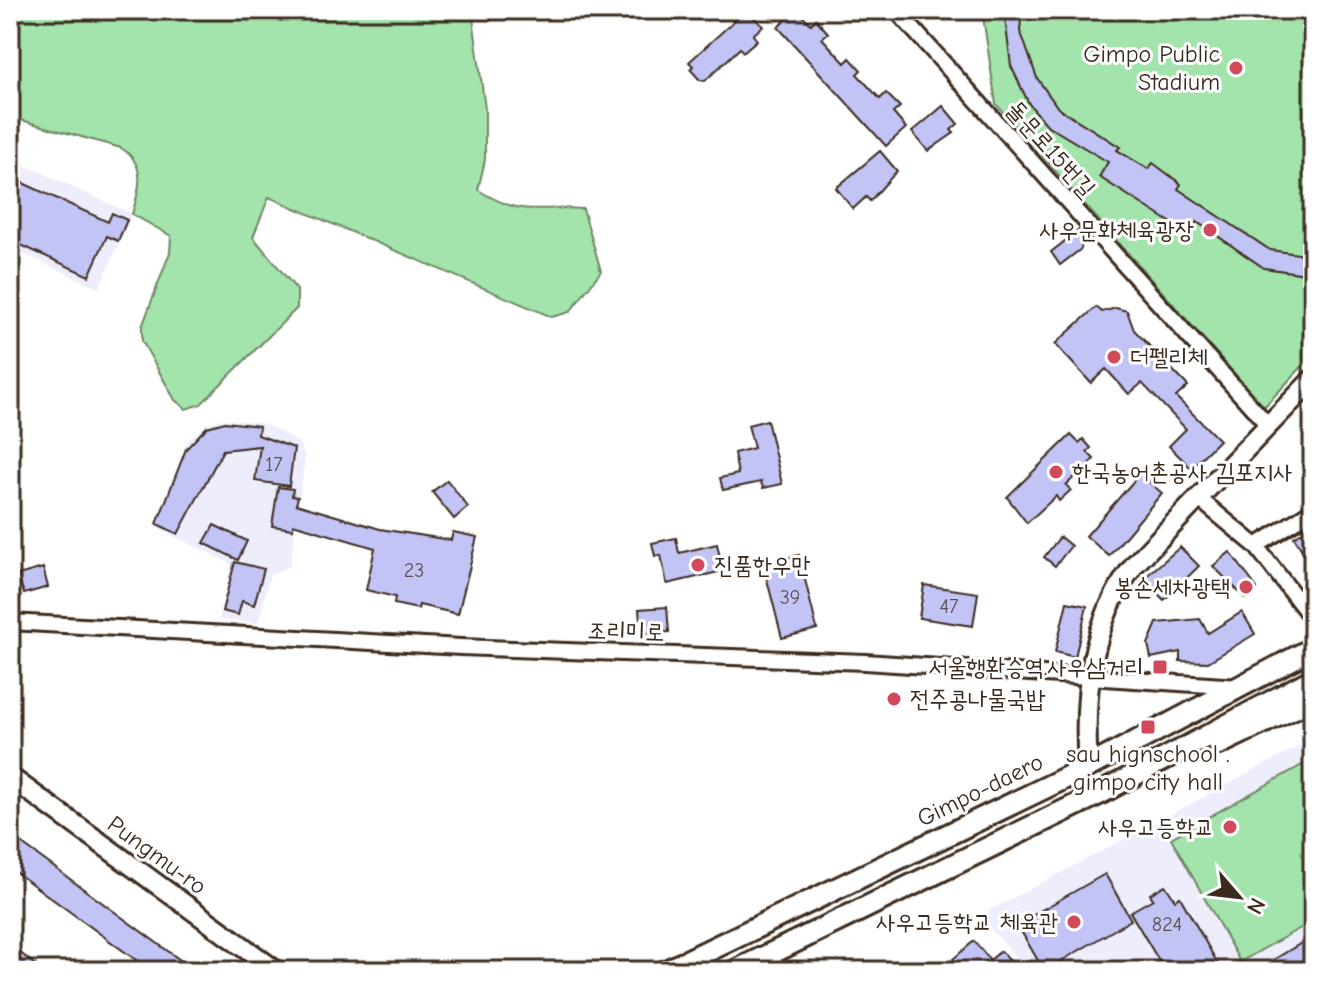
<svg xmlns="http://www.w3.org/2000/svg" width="1323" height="981" viewBox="0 0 1323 981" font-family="'Comic Neue','Poor Story',sans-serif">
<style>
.built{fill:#ededfc}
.green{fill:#a3e3ac;stroke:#6f8665;stroke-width:2}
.building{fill:#c2c4f6;stroke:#3b2a1e;stroke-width:2}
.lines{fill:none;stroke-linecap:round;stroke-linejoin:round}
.minor-casing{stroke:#3b2a1e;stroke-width:20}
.tertiary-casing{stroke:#3b2a1e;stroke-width:24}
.secondary-casing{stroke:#3b2a1e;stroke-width:26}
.minor{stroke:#fff;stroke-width:14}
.tertiary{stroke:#fff;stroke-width:18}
.secondary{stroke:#fff;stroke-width:20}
.poi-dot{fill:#d1495b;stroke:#fff;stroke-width:3}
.labels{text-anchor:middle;stroke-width:6;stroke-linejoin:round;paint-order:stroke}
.number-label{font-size:20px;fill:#5d5054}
.poi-label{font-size:24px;fill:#3b2a1e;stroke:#fff;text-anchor:end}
.street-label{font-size:24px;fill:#3b2a1e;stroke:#fff}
</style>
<rect width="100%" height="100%" fill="#fff"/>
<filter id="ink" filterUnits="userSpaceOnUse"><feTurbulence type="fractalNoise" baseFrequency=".0125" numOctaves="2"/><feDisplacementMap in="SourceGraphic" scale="16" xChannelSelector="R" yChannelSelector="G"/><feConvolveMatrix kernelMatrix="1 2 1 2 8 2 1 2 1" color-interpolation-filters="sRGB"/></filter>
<g filter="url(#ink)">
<g class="built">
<polygon points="11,163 29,167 132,214 99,288 10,248"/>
<polygon points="223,419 261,423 278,430 298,442 305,456 290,566 270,575 258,623 219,620 231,564 154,526 187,442 208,423"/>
<polygon points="1313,739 1313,971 1029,971 979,916"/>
</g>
<g class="green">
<path d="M10,10H472L485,109V160L478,190C526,219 534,205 583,209L601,271L570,312L552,317L269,197L253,237L297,290V308L201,404L186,409L175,400L142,341V327L170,252L171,236L132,214C140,189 147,164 121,148L10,117Z"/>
<polygon points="982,10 1313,10 1313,355 1264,407 996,104"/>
<polygon points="1313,759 1313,921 1240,962 1171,838"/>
</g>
<g class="building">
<polygon points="746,10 763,26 753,35 757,40 743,52 740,48 705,81 700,80 690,69 693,66 689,62"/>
<polygon points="797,10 811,24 816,19 828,33 822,38 845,63 850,58 861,70 857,74 880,99 886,93 900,107 893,113 906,128 886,146 778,27"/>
<polygon points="1004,10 1022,10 1020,30 1037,78 1058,108 1120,147 1117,150 1148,169 1153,163 1181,184 1178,189 1270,250 1313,256 1313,275 1264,268 1197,222 1189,234 1099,177 1108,162 1048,126 1029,104 1011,66"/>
<polygon points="943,106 958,124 951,130 954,133 928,151 912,132"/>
<polygon points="880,151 897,171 870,201 866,197 853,209 836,188"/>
<polygon points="14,179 108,222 112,213 127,220 118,241 107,236 89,276 10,240 10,187"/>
<polygon points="1079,230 1083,234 1081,249 1060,265 1051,252"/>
<polygon points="1096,307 1102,312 1116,308 1127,311 1134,330 1188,386 1176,397 1219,440 1191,468 1169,446 1186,429 1142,383 1129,394 1106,369 1091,383 1055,344"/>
<polygon points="767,420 782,484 763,488 761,482 723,490 720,478 738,474 734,453 754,448 748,425"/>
<polygon points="225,422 259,426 258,435 294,448 289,486 255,481 260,446 223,450 178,534 157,524 186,449 207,427"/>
<polygon points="1071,435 1079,443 1083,439 1091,448 1087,452 1094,459 1066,485 1071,490 1059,501 1056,496 1027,523 1007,497"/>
<polygon points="1144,469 1153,477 1149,482 1162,493 1109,556 1086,536"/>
<polygon points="447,480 468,507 454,519 432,492"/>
<polygon points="278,487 293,489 292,496 298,497 296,504 380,529 451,540 453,532 477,537 458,614 419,605 418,609 394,604 395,597 366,590 375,548 293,524 293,529 272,526"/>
<polygon points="214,525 247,541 238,560 204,543"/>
<polygon points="1313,525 1313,568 1294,537"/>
<polygon points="1060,537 1071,546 1055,566 1044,557"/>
<polygon points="676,538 679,553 717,544 723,571 667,584 661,555 655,556 652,543"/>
<polygon points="1180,547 1199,566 1164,600 1143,579"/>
<polygon points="1230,552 1257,588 1245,598 1213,566"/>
<polygon points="799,555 817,629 782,638 763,564"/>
<polygon points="235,562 264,569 254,605 242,601 238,615 222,611"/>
<polygon points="43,568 48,587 24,594 18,575"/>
<polygon points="924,585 978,593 973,626 919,618"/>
<polygon points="1067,602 1087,606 1075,657 1055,652"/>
<polygon points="667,607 669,632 641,634 639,609"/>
<polygon points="1242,612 1255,634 1208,662 1180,661 1180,652 1151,658 1148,644 1157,623 1200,619 1208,633"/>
<polygon points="10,835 195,971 151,971 10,868"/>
<polygon points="1105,874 1131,920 1044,971 1017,924"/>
<polygon points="1165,885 1175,900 1180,897 1222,971 1165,971 1130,912 1153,899 1150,894"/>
<polygon points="1313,936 1313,971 1255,971"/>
<polygon points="974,941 990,960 1001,951 1019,971 963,971 953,959"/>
<polygon points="10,944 42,971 10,971 10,961 14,959"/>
</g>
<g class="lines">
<g class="minor-casing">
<g id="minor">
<polyline points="896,10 1268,425"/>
<polyline points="1197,497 1256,546 1313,620"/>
<polyline points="1256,546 1313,510"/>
<polyline points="10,622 461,647 865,662 1239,687"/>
</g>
</g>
<g class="tertiary-casing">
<g id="tertiary">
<path d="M1088,767C1083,696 1090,622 1135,564L1313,379"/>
<polyline points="10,777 276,971"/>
</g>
</g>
<g class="secondary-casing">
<g id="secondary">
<polyline points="1219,744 1313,699"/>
<polyline points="666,971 1088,767 1313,648"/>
<polyline points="735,971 1101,793 1313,679"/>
</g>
</g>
<use href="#minor" class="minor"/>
<use href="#tertiary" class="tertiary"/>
<use href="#secondary" class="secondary"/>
</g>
</g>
<g class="poi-dot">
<circle cx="1236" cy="68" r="8"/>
<circle cx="1210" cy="230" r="8"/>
<circle cx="1114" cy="357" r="8"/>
<circle cx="1056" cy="472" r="8"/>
<circle cx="698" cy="565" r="8"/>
<circle cx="1246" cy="587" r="8"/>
<rect x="1152" y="659" width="16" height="16" rx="4"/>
<circle cx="894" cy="699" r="8"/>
<rect x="1140" y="719" width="16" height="16" rx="4"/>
<circle cx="1230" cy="827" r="8"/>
<circle cx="1074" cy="922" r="8"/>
</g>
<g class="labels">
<g class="number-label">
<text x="274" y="471">17</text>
<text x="414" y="577">23</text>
<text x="790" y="604">39</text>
<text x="949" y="613">47</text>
<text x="1167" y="931">824</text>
</g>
<g class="poi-label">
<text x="1220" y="62">Gimpo Public<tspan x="1220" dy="28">Stadium</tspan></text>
<text x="1194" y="238">사우문화체육광장</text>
<text x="1130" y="365" text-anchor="start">더펠리체</text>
<text x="1072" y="480" text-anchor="start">한국농어촌공사 김포지사</text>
<text x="714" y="573" text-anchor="start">진품한우만</text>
<text x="1230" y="595">봉손세차광택</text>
<text x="1144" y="675">서울행환승역.사우삼거리</text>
<text x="910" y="707" text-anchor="start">전주콩나물국밥</text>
<text x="1148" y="762" text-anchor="middle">sau hignschool .<tspan x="1148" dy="28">gimpo city hall</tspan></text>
<text x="1214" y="835">사우고등학교</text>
<text x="1058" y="930">사우고등학교 체육관</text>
</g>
<g class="street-label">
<text transform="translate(1051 149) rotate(48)" y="8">돌문로15번길</text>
<text transform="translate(626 631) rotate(2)" y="8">조리미로</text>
<text transform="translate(980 790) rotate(-26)" y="8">Gimpo-daero</text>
<text transform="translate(157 855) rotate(36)" y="8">Pungmu-ro</text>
</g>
</g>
<rect width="1323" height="981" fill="none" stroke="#fff" stroke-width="40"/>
<rect x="20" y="20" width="1283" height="941" fill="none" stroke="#3b2a1e" stroke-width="3" filter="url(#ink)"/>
<g transform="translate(1239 897) rotate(118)" stroke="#ffffff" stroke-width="6" paint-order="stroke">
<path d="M0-6L14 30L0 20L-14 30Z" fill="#3b2a1e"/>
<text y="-12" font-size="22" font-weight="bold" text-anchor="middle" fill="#3b2a1e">N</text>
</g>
</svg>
